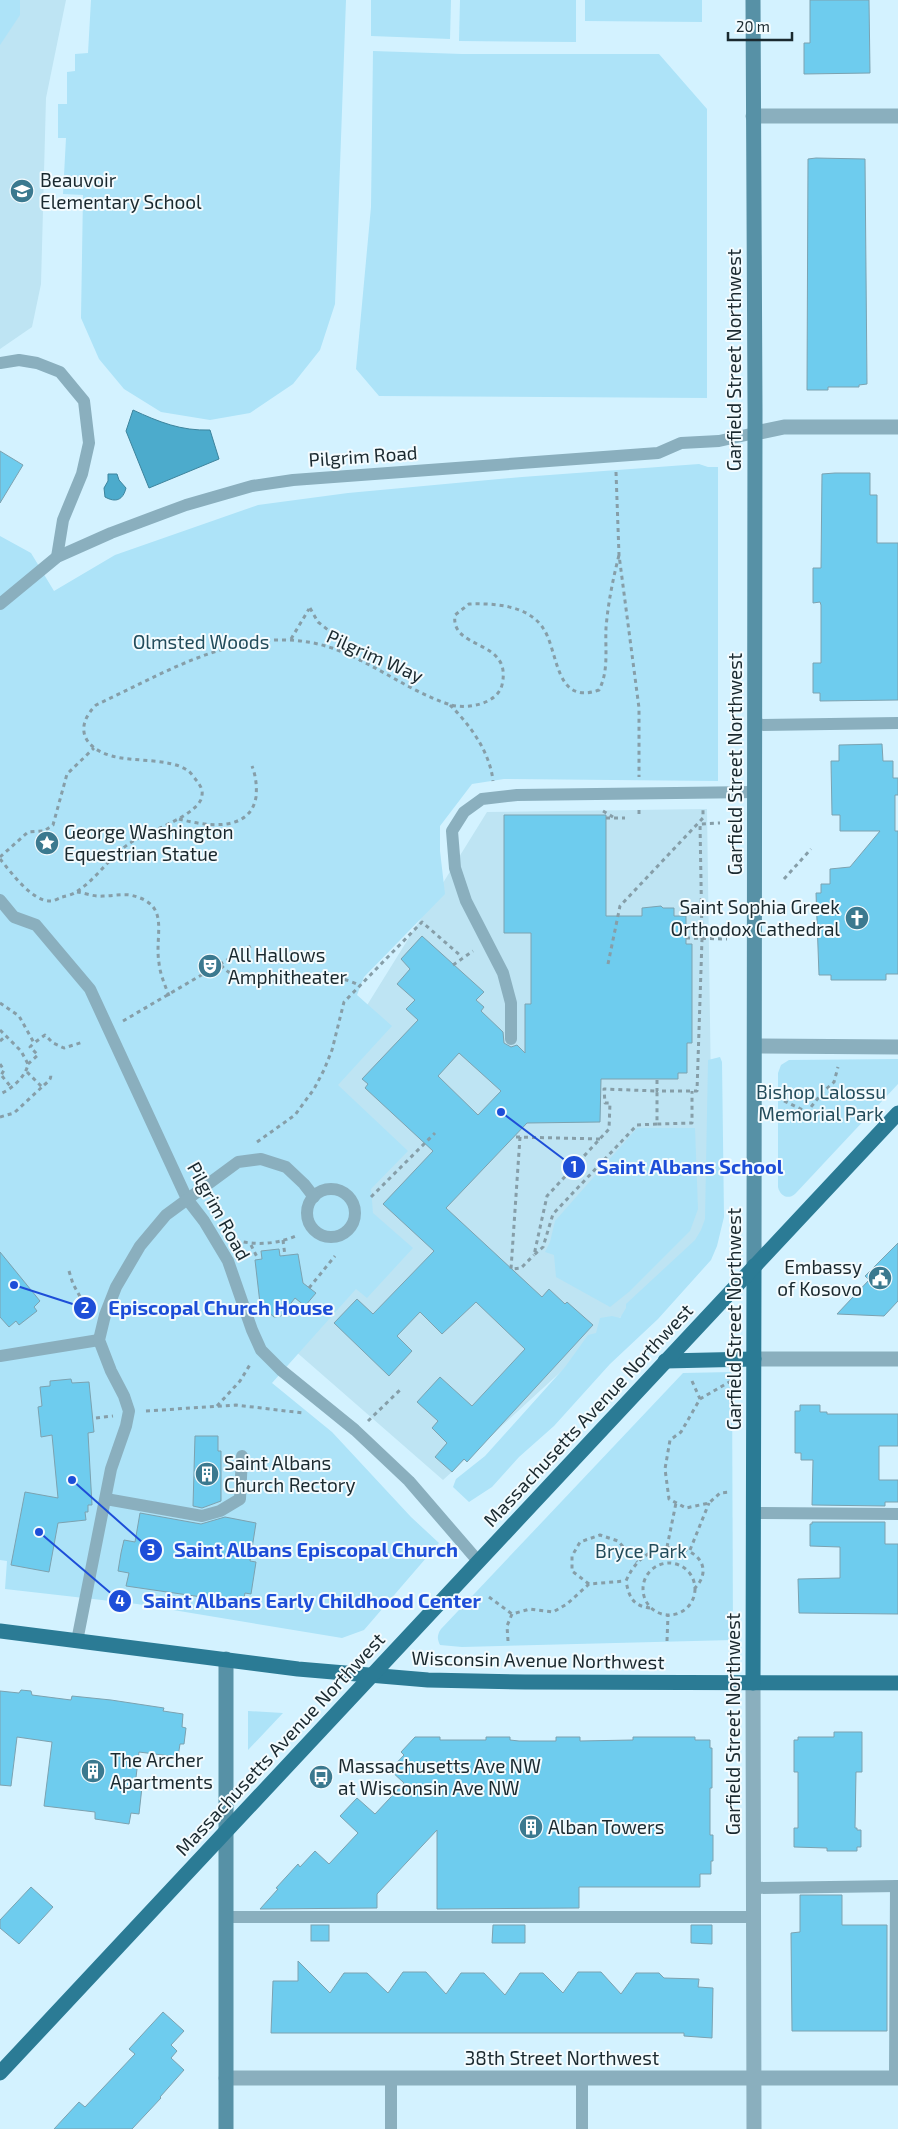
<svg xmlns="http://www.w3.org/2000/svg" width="898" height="2129" viewBox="0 0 898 2129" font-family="'Exo 2',sans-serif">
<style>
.built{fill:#bee4f3}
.green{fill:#ade3f8}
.water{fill:#4cabcc;stroke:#3d849d}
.building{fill:#6eccee;stroke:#7ca2b0;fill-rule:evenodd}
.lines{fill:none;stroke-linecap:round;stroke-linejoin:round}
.path{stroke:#869ea8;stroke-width:3;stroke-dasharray:4 4;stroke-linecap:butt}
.lane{stroke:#8aafbe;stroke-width:12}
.street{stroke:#8aafbe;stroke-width:15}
.secondary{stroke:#5791a6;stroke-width:15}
.primary{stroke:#2b7b95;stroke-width:15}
.labels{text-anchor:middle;stroke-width:4;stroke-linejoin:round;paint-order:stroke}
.poi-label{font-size:19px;fill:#1a292f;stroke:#f3fbfe;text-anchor:start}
.street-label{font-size:19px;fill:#1a292f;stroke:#f3fbfe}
.park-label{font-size:19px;fill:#234c5b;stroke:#f3fbfe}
.leader{fill:none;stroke:#1d4ed8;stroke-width:2}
.callout-dot{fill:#1d4ed8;stroke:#f3fbfe;stroke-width:2}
.mark-label{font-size:15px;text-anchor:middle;font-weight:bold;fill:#fff}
.callout-label{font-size:20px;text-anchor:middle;font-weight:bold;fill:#1d4ed8;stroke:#f3fbfe;stroke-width:4;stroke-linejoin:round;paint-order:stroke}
</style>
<rect width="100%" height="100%" fill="#d3f2ff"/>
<g class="built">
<polygon points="0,0 66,0 46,98 41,284 32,327 0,349"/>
<polygon points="707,809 713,1232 443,1480 286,1343 225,1202 356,1023 487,812"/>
</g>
<g class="green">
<polygon points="0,0 20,0 20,15 0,45"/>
<polygon points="91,0 346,0 335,304 320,350 293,384 250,413 210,420 161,412 124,389 99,359 81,318 83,195 63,194 66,138 58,138 58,104 67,104 67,72 75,71 75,54 88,53"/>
<polygon points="371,0 451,0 450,39 371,36"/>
<polygon points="460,0 576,0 576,42 459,41"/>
<polygon points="585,0 702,0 702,22 585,21"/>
<polygon points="373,51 462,54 659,54 707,109 707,398 379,396 356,369 371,207"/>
<polygon points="699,464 708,467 718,467 718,781 504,779 472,784 440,826 440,851 445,894 364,977 357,995 392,1026 338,1085 408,1151 371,1189 373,1213 413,1248 367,1298 356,1289 272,1383 332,1432 411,1517 439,1543 364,1630 342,1638 137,1604 5,1589 7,1561 0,1560 0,536 31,553 54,591 115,555 258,505 348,493 522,477"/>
<polygon points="720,1057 722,1062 724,1217 717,1246 711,1260 658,1319 610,1364 554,1426 519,1457 492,1487 469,1502 453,1487 456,1479 485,1456 565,1367 588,1335 596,1333 600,1318 612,1316 620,1318 626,1308 626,1304 695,1240 701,1230 705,1219 708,1060"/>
<path d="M898,1059V1084L795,1194C788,1200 780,1196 778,1187V1073L781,1065L789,1060Z"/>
<polygon points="637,1128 695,1128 698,1209 690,1231 630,1291 610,1307 556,1277 554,1255 545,1252 550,1242 555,1221"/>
<path d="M732,1372L733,1640L462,1647L440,1645C437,1639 437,1635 441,1629L683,1373Z"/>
<polygon points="248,1711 283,1713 248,1750"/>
</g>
<g class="water">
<path d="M133,410C159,422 181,431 210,430L219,459L149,488L126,431Z"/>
<path d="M108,474H117L119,480L126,488C123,500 116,503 105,497L104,488L108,481Z"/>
</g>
<g class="building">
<polygon points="810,0 869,0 870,73 804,74 804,43 810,43"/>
<polygon points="816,158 865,159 867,384 859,385 859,387 828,387 828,390 807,390 808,159"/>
<polygon points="0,451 23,465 0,503"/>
<polygon points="835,473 870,473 870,495 877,495 877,543 898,543 898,700 820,701 820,693 813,693 813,663 821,663 821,605 820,602 813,603 813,568 821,568 822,474"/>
<polygon points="882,744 883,761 893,761 893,778 898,778 898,795 895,795 895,831 898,831 898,974 886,974 886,980 831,980 831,975 819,975 816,893 821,893 821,884 830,884 830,869 850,867 880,831 840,831 840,815 832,815 831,761 839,761 839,745"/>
<path d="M504,815H606V916H642V908L661,906L663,908H674V916H686V944H692V1043H687V1073H678V1079H601L600,1122L527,1123L446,1208L542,1297L549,1289L565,1304L567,1302L593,1325L467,1462L464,1459L452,1472L435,1457L447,1443L432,1428L438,1421L417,1402L440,1377L472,1406L525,1349L476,1302L442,1334L420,1312L397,1336L412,1351L389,1376L334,1323L357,1299L373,1314L434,1251L383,1204L433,1151L365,1088L368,1084L362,1079L418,1020L406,1009L415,1000L397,984L410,969L401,959L422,936L484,992L476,1000L484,1007L481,1011L503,1032L504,1043L511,1047L517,1045L525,1053V1004H531V933H504ZM459,1053L501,1091L478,1115L438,1076Z"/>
<polygon points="898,1243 898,1301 884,1316 837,1314 869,1280 865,1276"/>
<polygon points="279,1249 280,1256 298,1254 303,1283 316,1293 305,1306 295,1298 281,1316 274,1317 267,1311 261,1312 255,1260 262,1259 261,1251"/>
<polygon points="0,1252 40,1301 34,1307 37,1311 19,1325 16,1321 9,1327 0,1317"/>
<polygon points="71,1379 72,1383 89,1382 94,1432 88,1433 92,1505 88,1505 88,1512 85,1512 86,1520 58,1523 49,1572 11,1565 25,1492 58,1498 52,1435 41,1437 40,1426 38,1407 42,1406 40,1387 50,1386 50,1381"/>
<polygon points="800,1405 820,1405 820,1412 827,1412 827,1414 898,1414 898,1446 879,1446 879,1480 898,1480 898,1502 885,1502 885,1506 812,1505 813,1460 801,1460 801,1453 795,1453 795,1411 800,1411"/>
<polygon points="195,1436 218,1436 218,1451 221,1451 221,1501 202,1508 193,1506"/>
<polygon points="140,1513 201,1524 225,1517 256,1523 250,1561 256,1562 251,1594 245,1593 243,1603 126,1586 129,1573 118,1571 121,1553 124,1540 135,1542"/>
<polygon points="812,1522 885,1522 885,1544 898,1544 898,1614 799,1613 798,1579 840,1578 840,1547 810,1546 810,1524 812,1524"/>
<polygon points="21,1690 31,1691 32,1695 71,1700 72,1696 111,1700 164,1708 163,1711 183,1714 182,1727 186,1728 184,1744 180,1744 178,1757 139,1752 135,1786 142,1787 139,1814 131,1813 129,1824 95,1819 95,1812 44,1806 52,1742 17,1737 11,1786 0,1785 0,1691 19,1693"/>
<polygon points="834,1732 862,1732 862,1772 856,1772 855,1828 857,1828 857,1830 861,1830 861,1847 857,1847 857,1851 827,1851 827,1848 794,1847 794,1828 798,1828 798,1772 794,1772 794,1740 798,1740 798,1737 834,1737"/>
<polygon points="415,1737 440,1737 440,1740 486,1740 486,1737 510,1737 510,1740 519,1741 556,1741 556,1737 580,1737 580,1741 633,1740 633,1737 695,1737 695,1740 710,1740 710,1748 712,1748 712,1788 710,1788 710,1835 713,1835 713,1861 711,1861 711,1874 700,1874 700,1887 579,1887 579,1908 437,1909 437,1830 377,1894 377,1908 260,1909 278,1889 276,1888 298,1864 300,1867 315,1851 329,1864 358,1833 340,1816 357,1798 375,1814 404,1783 390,1770 404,1755 401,1752"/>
<polygon points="31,1887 53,1907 19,1944 0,1928 0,1920"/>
<polygon points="800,1895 842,1895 842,1925 887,1925 887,2031 792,2031 791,1933 800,1932"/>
<rect x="311" y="1925" width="18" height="16"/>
<polygon points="493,1925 525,1925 525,1943 492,1943"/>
<polygon points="691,1925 712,1925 712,1944 691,1943"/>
<polygon points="298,1961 330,1993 344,1973 367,1973 388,1993 403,1972 426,1972 446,1994 461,1973 484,1973 505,1995 520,1973 543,1973 563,1993 578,1972 601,1972 621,1994 636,1973 659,1973 664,1978 699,1979 698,1987 713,1988 712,2038 684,2036 684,2033 271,2033 273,1981 298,1981"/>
<polygon points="163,2012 184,2031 171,2045 177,2051 171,2058 184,2070 160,2097 161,2098 132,2129 54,2129 79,2102 85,2107 135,2054 129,2049"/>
</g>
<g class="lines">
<g class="path">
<polyline points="616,472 619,555 639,708 639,777"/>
<polyline points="310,608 318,622 338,638 361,661"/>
<polyline points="291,639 309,609"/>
<path d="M450,705C470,725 490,752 493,781"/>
<polyline points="639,810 639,818"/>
<polyline points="603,811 613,817"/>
<polyline points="606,818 625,818"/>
<path d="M179,819C205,826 250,833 256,797C257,787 256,776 252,766"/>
<polyline points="0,857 28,832 44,831 53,825 67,774 94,748"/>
<path d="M0,859C11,872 32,902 51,901C54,901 59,898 62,897C66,896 72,895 76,892C100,877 113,850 139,838C153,830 202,813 202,795C203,790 200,785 197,781C194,778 191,772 187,770C169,758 133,762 112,756C83,748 74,727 96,705C169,671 249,620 332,648C372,662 407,690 448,704C464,710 497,705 502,685C513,638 450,651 455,615L469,604C493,603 528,605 543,628C559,651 554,706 599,690C609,671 605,649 606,628C608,603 613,579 619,555"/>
<polyline points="784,879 811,849"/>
<path d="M77,892C85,893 94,897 103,896C112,896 121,894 130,895C172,904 154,933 159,963C160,974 165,985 169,996"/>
<polyline points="686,938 727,939"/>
<polyline points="608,964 620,906 703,818 703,809"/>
<path d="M221,965C241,992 310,977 342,979C348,980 355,983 361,986"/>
<polyline points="453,965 473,951"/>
<polyline points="0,1003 19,1016 34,1043 45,1035 53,1043 64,1048 83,1042"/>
<polyline points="123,1021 251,946"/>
<path d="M0,1030L21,1051L28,1064C26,1076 12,1089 0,1094"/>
<polyline points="0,1041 6,1036"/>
<polyline points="0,1064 4,1070 0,1077"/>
<polyline points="28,1064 38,1055 30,1047 34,1043"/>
<path d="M27,1072L42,1087C47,1082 53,1080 50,1072"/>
<polyline points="2,1076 11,1087"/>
<polyline points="657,1080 657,1091 697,1091 702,939 700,824 720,823"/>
<polyline points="784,1101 807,1112 823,1092 834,1082 838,1067"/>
<polyline points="0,1117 14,1113 42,1087"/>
<polyline points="657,1124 637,1125 553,1214 543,1247 534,1255 547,1196 609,1129 610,1103 605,1103 604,1089 657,1091 657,1124 692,1123 692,1091"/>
<polyline points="516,1137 600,1139"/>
<polyline points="520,1137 511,1269 521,1268 534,1255"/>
<polyline points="257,1142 295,1115 314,1089 324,1070 332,1050 344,1002 422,922 462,957"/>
<polyline points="371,1197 435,1133"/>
<path d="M236,1240C255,1246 279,1244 298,1235"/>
<polyline points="283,1240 285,1256"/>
<polyline points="251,1245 258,1259"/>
<polyline points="69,1271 73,1284 88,1311"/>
<polyline points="309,1288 335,1256"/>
<polyline points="692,1381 700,1399"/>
<polyline points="731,1381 700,1399 681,1432 670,1440 665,1469 669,1499 686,1508 709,1503 720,1493 731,1492"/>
<polyline points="217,1406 240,1381 251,1363"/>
<polyline points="146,1411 236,1405 303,1413"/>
<polyline points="96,1418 113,1416"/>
<polyline points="368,1421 400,1390"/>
<polyline points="667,1547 676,1503"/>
<polyline points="690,1550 709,1503"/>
<circle cx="669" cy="1589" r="26"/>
<polyline points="589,1584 572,1571 572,1556 580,1542 600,1535 618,1541 637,1562"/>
<polyline points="489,1597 512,1614"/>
<path d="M650,1608C633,1606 629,1597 626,1581C651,1521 728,1553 695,1588"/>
<polyline points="508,1641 507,1626 512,1614 530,1609 553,1612 567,1604 589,1584 625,1581"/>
<polyline points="667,1641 668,1615"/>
</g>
<g class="lane">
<polyline points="0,363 19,360 37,363 60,372 84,401 89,443 82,474 63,520 57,557"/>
<polyline points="0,604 57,557 111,533 186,505 252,486 293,480 658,453 681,443 719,441 755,433"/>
<polyline points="755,725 898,723"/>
<polyline points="0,900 14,917 36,925 90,989 187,1199 204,1221 228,1261 252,1330 261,1350 281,1370 355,1430 409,1481 478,1561"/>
<polyline points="511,1039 511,1003 503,973 466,901 455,868 452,831 464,812 482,799 517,795 755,792"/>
<circle cx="331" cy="1213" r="24"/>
<polyline points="0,1356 99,1340"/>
<polyline points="106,1499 202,1516 220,1511 240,1499 242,1456"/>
<polyline points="754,1513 898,1514"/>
<polyline points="77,1641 111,1469 126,1426 129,1411 124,1396 111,1371 99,1340 105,1315 116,1287 140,1246 166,1215 238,1162 261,1159 286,1167 304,1184 314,1197"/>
<polyline points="753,1888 898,1886"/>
<polyline points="226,1917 753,1917"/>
<polyline points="391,2077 391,2129"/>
<polyline points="895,2078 896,1886"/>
<polyline points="582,2129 582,2078"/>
</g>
<g class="street">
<polyline points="753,116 898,116"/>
<polyline points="755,433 784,427 898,427"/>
<polyline points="755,1046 898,1047"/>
<polyline points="754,1359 898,1359"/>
<polyline points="753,1683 754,2129"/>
<polyline points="226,2078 898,2078"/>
</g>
<g class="secondary">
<polyline points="753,0 755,410 754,1266"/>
<polyline points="226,1659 226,2129"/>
</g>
<g class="primary">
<polyline points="665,1361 754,1359"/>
<polyline points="0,1631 298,1669 428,1680 525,1682 898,1683"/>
<polyline points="753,1683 754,1266"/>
<polyline points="0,2073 898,1113"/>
</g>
</g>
<defs>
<g id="school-disc" transform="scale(1.25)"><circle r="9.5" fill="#3b798f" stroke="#f3fbfe"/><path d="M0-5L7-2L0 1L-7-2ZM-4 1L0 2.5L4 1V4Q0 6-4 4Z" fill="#fff"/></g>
<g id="sight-disc" transform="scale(1.25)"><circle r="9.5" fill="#3b798f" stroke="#f3fbfe"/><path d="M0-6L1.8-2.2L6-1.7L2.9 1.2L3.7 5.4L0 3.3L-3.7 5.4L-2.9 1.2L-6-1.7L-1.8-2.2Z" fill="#fff"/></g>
<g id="church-disc" transform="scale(1.25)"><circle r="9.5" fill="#3b798f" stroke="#f3fbfe"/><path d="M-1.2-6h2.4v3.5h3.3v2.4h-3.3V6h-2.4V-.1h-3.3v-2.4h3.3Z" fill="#fff"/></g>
<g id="theatre-disc" transform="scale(1.25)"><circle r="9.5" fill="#3b798f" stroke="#f3fbfe"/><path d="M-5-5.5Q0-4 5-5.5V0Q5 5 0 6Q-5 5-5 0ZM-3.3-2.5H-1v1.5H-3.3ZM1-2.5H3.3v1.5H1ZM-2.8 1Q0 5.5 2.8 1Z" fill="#fff"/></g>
<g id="civic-disc" transform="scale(1.25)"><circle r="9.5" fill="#3b798f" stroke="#f3fbfe"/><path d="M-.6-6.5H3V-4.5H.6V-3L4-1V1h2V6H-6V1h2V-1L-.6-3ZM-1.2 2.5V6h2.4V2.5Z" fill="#fff"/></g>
<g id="building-disc" transform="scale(1.25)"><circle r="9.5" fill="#3b798f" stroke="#f3fbfe"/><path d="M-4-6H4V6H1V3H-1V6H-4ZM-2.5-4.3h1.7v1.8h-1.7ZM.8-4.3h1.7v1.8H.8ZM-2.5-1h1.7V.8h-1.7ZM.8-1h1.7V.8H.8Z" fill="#fff"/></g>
<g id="bus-disc" transform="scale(1.25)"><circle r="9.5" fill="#3b798f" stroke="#f3fbfe"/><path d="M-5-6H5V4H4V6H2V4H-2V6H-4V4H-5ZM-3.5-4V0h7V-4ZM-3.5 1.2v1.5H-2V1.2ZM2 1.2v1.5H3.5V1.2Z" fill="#fff"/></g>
</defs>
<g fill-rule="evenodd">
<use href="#school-disc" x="22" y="191"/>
<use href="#sight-disc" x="47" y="843"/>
<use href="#church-disc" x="857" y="918"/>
<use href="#theatre-disc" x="210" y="966"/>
<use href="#civic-disc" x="880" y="1278"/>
<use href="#building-disc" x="207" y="1474"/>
<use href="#building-disc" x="93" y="1771"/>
<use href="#bus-disc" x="321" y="1777"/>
<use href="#building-disc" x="531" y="1827"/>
</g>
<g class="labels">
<g class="poi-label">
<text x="40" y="187">Beauvoir<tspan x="40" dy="22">Elementary School</tspan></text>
<text x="64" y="839">George Washington<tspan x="64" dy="22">Equestrian Statue</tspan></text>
<text x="840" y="914" text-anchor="end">Saint Sophia Greek<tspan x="840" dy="22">Orthodox Cathedral</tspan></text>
<text x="228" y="962">All Hallows<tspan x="228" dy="22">Amphitheater</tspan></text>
<text x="862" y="1274" text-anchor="end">Embassy<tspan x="862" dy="22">of Kosovo</tspan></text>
<text x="224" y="1470">Saint Albans<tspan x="224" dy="22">Church Rectory</tspan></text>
<text x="110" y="1767">The Archer<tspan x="110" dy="22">Apartments</tspan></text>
<text x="338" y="1773">Massachusetts Ave NW<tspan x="338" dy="22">at Wisconsin Ave NW</tspan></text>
<text x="548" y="1834">Alban Towers</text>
</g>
<g class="street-label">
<text transform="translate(734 360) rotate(-90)" y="7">Garfield Street Northwest</text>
<text transform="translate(363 456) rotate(-4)" y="7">Pilgrim Road</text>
<text transform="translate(375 656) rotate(24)" y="7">Pilgrim Way</text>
<text transform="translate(735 764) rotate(-90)" y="7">Garfield Street Northwest</text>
<text transform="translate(219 1211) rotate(61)" y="7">Pilgrim Road</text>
<text transform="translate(734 1319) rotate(-90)" y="7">Garfield Street Northwest</text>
<text transform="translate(588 1415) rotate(-47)" y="7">Massachusetts Avenue Northwest</text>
<text transform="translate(538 1660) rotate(1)" y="7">Wisconsin Avenue Northwest</text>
<text transform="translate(733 1724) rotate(-90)" y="7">Garfield Street Northwest</text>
<text transform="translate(280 1744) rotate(-47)" y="7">Massachusetts Avenue Northwest</text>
<text x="562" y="2065">38th Street Northwest</text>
</g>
<g class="park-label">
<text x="201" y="649">Olmsted Woods</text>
<text x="821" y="1099">Bishop Lalossu<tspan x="821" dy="22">Memorial Park</tspan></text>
<text x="641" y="1558">Bryce Park</text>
</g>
</g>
<path class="leader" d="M501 1112L574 1167M14 1285L85 1308M72 1480L151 1550M39 1532L120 1601"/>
<g class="callout-dot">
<circle cx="501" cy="1112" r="5"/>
<circle cx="14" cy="1285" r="5"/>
<circle cx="72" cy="1480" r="5"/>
<circle cx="39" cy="1532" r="5"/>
<circle cx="574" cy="1167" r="12"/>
<circle cx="85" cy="1308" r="12"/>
<circle cx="151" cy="1550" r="12"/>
<circle cx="120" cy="1601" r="12"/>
</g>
<g class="mark-label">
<text x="574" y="1172">1</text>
<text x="85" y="1313">2</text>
<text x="151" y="1555">3</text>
<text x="120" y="1606">4</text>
</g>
<g class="callout-label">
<text x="690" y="1174">Saint Albans School</text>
<text x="221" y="1315">Episcopal Church House</text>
<text x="316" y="1557">Saint Albans Episcopal Church</text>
<text x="312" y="1608">Saint Albans Early Childhood Center</text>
</g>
<path d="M728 32v8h64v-8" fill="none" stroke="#1a292f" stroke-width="2.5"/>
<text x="736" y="32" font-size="15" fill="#1a292f" stroke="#f3fbfe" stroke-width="4" paint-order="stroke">20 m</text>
</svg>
